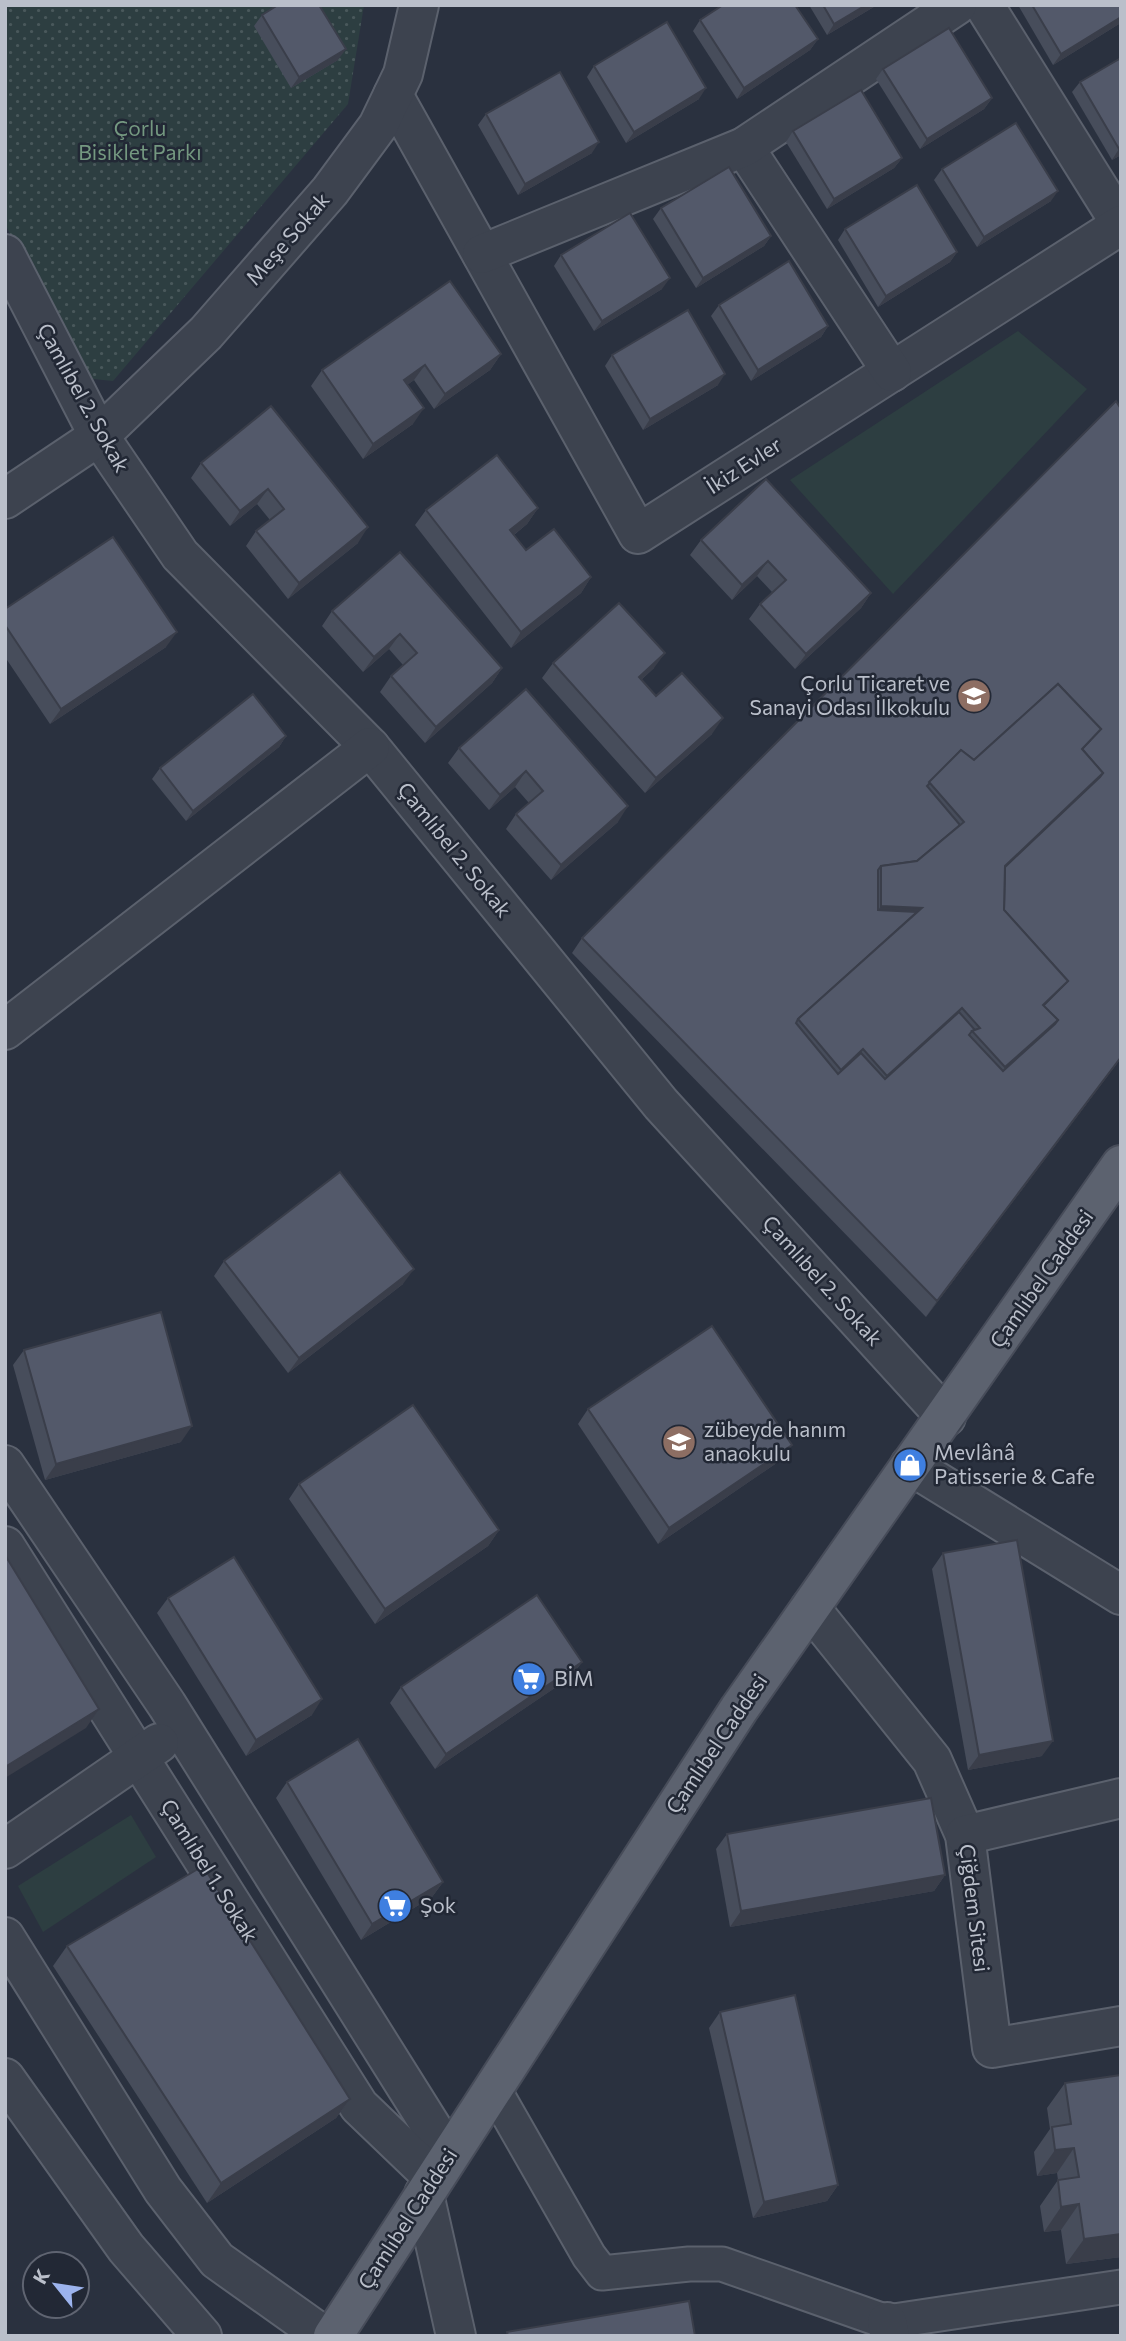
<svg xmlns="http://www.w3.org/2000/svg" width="1126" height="2341" viewBox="0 0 1126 2341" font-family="Commissioner,sans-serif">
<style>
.grass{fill:#2d3e41}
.park{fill:url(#park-dots)}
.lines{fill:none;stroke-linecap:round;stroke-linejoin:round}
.pedestrian-casing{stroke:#5b616d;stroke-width:37}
.minor-casing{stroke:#5b616d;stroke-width:42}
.tertiary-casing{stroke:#5b616d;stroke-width:42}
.primary-casing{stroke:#474c59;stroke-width:42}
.pedestrian{stroke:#3d434f;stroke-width:33}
.minor{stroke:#3d434f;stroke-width:38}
.tertiary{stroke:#3d434f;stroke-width:38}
.primary{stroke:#5c626f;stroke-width:38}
.wall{fill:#474d5b}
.shaded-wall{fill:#3a3e4a}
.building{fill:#53596a;stroke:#3a3e4a;stroke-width:2;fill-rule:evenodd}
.labels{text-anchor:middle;stroke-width:5;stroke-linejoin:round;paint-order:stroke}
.park-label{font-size:21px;fill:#749880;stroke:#222835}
.street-label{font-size:21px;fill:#babfca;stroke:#222835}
.poi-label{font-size:21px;fill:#babfca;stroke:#222835;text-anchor:start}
</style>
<defs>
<pattern id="park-dots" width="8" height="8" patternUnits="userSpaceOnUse" patternTransform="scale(1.75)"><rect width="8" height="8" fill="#2d3e41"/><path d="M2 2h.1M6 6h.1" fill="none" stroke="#49585b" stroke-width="1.8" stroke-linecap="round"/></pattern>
</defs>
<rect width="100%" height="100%" fill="#2a313f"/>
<g class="grass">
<polygon points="1018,331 1087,389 893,594 790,480"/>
<polygon points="131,1815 156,1857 43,1932 18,1886"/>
</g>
<polygon class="park" points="5,5 364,5 348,104 113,381 84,378 5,224"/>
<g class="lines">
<g class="pedestrian-casing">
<polyline id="pedestrian" points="493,2088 589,2256 602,2273 689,2264 722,2264 887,2322 1121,2287"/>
</g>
<g class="minor-casing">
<g id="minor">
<polyline points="984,5 1121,224"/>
<polyline points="393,95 638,534 1121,225"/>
<polyline points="744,147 892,372"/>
<polyline points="5,254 99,436 180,555 370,747 661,1104 946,1417"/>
<polyline points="482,254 744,147 957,5"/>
<polyline points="5,1030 370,747"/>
<polyline points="5,1465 167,1705 449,2155"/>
<polyline points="910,1465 1121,1595"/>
<polyline points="5,1546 359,2106 434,2178"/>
<polyline points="810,1608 932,1760 965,1835 992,2048 1121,2026"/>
<polyline points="965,1835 1121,1798"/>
<polyline points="5,1849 159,1743"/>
<polyline points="5,1937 163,2190 217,2260 324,2336"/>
<polyline points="5,2078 126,2248 202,2336"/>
<polyline points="424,2194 456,2336"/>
<polyline points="887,2322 890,2336"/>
</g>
</g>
<g class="tertiary-casing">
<polyline id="tertiary" points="5,499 99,436 206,333 330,191 378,126 403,74 419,5"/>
</g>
<g class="primary-casing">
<polyline id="primary" points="333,2336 739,1709 1121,1165"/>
</g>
<use href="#pedestrian" class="pedestrian"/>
<use href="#minor" class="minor"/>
<use href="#tertiary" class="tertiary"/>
<use href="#primary" class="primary"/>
</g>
<g class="wall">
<polygon points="809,5 877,5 827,35"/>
<polygon points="1018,5 1121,5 1121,22 1119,24 1053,65"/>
<polygon points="262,15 338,60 291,88 254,26"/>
<polygon points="700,20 818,39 810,50 737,99 693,31"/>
<polygon points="1121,58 1121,155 1112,160 1072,92 1080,82"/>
<polygon points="594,66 699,99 626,143 587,77"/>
<polygon points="883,69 992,98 984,109 920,149 876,79"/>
<polygon points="486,114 592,153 518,195 478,125"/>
<polygon points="793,131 902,158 894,168 827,209 786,142"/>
<polygon points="942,169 1051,201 977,247 934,180"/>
<polygon points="661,208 771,236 764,246 696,288 653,219"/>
<polygon points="845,229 957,252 950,262 878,307 838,240"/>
<polygon points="561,255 662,289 594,331 554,266"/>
<polygon points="719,305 828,326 821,337 751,381 711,316"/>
<polygon points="501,354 490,370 434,409 414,380 407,385 413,424 363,459 311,386 322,370"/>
<polygon points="612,355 718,385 643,430 605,366"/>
<polygon points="271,406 358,543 288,599 246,546 256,531 270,520 257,504 230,526 191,478 201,463"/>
<polygon points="1121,409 1121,1058 926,1317 572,953 582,938"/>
<polygon points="538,508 527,524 514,535 526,550 591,577 581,593 511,648 415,525 426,510"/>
<polygon points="701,540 871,593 861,608 795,669 749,619 760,604 772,592 757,576 732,600 690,555"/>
<polygon points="5,609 166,647 50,724 5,657"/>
<polygon points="332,611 502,668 492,683 425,743 380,692 391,676 403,665 389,649 363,672 322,626"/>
<polygon points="553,663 654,668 641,680 656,696 712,734 645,793 542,678"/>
<polygon points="526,689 618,822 551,880 506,829 516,814 529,803 515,787 489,810 448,763 459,748"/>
<polygon points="286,736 279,747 186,821 152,779 160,768"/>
<polygon points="224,1261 403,1284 288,1373 214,1276"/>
<polygon points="24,1350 181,1442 45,1480 13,1365"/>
<polygon points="588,1409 792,1445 781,1460 658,1544 578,1424"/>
<polygon points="299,1484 499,1530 488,1546 375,1624 289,1499"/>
<polygon points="943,1553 1042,1756 968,1770 932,1569"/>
<polygon points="168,1598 312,1715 246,1756 157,1613"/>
<polygon points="582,1662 571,1677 435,1769 390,1703 401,1687"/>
<polygon points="287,1782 443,1882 432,1897 361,1940 276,1798"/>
<polygon points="727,1834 945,1875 934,1891 730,1927 716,1849"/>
<polygon points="67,1946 350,2099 336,2118 207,2203 53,1966"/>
<polygon points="720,2012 838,2185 827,2201 753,2218 709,2028"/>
<polygon points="1065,2083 1121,2257 1066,2264 1061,2230 1044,2232 1040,2206 1058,2180 1057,2173 1037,2176 1034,2152 1050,2129 1047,2108"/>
</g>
<g class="shaded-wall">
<polygon points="866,5 877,5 827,35 834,24"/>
<polygon points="1121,17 1121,22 1119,24 1053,65 1061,54"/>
<polygon points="818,39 810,50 737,99 744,88"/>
<polygon points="346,49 338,60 291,88 299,77"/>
<polygon points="706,88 699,99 626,143 634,132"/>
<polygon points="992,98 984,109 920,149 927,139"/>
<polygon points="599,142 592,153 518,195 525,184"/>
<polygon points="1121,148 1121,155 1112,160 1119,149"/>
<polygon points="902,158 894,168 827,209 834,199"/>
<polygon points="1058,191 1051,201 977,247 984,237"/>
<polygon points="771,236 764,246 696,288 703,278"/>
<polygon points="957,252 950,262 878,307 886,296"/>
<polygon points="670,278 662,289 594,331 602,321"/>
<polygon points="828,326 821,337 751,381 758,370"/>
<polygon points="501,354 490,370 434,409 445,394"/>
<polygon points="425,365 414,380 393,395 404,380"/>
<polygon points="725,374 718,385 643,430 650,419"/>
<polygon points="424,408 413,424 363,459 373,444"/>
<polygon points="268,489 257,504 230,526 240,511"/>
<polygon points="538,508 527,524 500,546 510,530"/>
<polygon points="368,527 358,543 288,599 299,583"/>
<polygon points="768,561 757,576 732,600 742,585"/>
<polygon points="591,577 581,593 511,648 521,632"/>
<polygon points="871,593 861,608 795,669 806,654"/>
<polygon points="177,632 166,647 50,724 61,709"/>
<polygon points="400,634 389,649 363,672 374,657"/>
<polygon points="665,653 654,668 628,692 639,677"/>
<polygon points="502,668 492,683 425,743 436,727"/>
<polygon points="723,718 712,734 645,793 656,778"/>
<polygon points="286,736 279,747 186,821 193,811"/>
<polygon points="526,771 515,787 489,810 500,795"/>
<polygon points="628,806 618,822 551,880 561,865"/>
<polygon points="881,906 922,908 802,1024 867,926"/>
<polygon points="1121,1057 1121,1058 926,1317 937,1301"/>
<polygon points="414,1269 403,1284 288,1373 299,1358"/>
<polygon points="192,1426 181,1442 45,1480 56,1464"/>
<polygon points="792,1445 781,1460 658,1544 669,1528"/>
<polygon points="499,1530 488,1546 375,1624 385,1609"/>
<polygon points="582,1662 571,1677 435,1769 446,1754"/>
<polygon points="322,1699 312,1715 246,1756 256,1740"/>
<polygon points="99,1709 86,1728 5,1778 5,1767"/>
<polygon points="1053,1741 1042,1756 968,1770 979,1755"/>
<polygon points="945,1875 934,1891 730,1927 741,1911"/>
<polygon points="443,1882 432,1897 361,1940 372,1924"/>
<polygon points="350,2099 336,2118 207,2203 221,2183"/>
<polygon points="1074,2148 1057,2173 1037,2176 1055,2150"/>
<polygon points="838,2185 827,2201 753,2218 764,2202"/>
<polygon points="1079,2204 1061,2230 1044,2232 1061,2207"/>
<polygon points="1121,2234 1121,2257 1066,2264 1084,2239"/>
</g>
<g class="building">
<polygon points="278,5 319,5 346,49 299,77 262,15"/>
<polygon points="723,5 795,5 818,39 744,88 700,20"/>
<polygon points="823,5 866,5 834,24"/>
<polygon points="1032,5 1121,5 1121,17 1061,54"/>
<polygon points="667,22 706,88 634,132 594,66"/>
<polygon points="949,28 992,98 927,139 883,69"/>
<polygon points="1121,58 1121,148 1119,149 1080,82"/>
<polygon points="560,72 599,142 525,184 486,114"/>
<polygon points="861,90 902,158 834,199 793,131"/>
<polygon points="1016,123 1058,191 984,237 942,169"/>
<polygon points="729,167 771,236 703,278 661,208"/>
<polygon points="917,185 957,252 886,296 845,229"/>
<polygon points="630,213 670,278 602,321 561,255"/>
<polygon points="789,261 828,326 758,370 719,305"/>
<polygon points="450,281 501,354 445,394 425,365 404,380 424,408 373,444 322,370"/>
<polygon points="688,310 725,374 650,419 612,355"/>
<path d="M1116,401L1121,409V1057L937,1301L582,938ZM1058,684L1101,729L1082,749L1103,773L1100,777L1005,867L1004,910L1068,981L1043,1006L1058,1020L1055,1024L1003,1071L969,1035L972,1031L975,1030L959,1012L885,1079L861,1053L838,1074L796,1023L798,1019L917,912L878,910V870L881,866L917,861L960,825L927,786L961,750L974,760Z"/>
<polygon points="271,406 368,527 299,583 256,531 284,509 268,489 240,511 201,463"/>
<polygon points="497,455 538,508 510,530 526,550 554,529 591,577 521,632 426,510"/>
<polygon points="766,479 871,593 806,654 760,604 786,580 768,561 742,585 701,540"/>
<polygon points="113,537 177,632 61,709 5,625 5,609"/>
<polygon points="400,552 502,668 436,727 391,676 417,653 400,634 374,657 332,611"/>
<polygon points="619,603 665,653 639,677 656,696 682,673 723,718 656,778 553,663"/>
<polygon points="1058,684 1101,729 1082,749 1103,773 1005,866 1004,910 1068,981 1043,1005 1058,1020 1005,1067 972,1031 980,1028 962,1008 887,1076 863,1049 841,1070 798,1019 922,908 881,906 881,866 917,861 964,822 929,782 961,750 974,760"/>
<polygon points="526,689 628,806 561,865 516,814 543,791 526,771 500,795 459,748"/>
<polygon points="253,694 286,736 193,811 160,768"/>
<polygon points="340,1172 414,1269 299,1358 224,1261"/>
<polygon points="161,1312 192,1426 56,1464 24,1350"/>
<polygon points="712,1326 792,1445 669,1528 588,1409"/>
<polygon points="413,1405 499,1530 385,1609 299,1484"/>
<polygon points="1017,1540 1053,1741 979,1755 943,1553"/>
<polygon points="5,1555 99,1709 5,1767"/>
<polygon points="234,1557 322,1699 256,1740 168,1598"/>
<polygon points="537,1595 582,1662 446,1754 401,1687"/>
<polygon points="358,1739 443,1882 372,1924 287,1782"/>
<polygon points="931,1798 945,1875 741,1911 727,1834"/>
<polygon points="203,1866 350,2099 221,2183 67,1946"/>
<polygon points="795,1995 838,2185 764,2202 720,2012"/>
<polygon points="1121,2075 1121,2234 1084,2239 1079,2204 1061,2207 1058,2180 1079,2177 1074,2148 1055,2150 1052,2127 1071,2124 1065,2083"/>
<polygon points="689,2301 695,2336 508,2336 507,2332"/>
</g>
<defs>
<g id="school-disc" transform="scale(1.75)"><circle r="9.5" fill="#8d6e63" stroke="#222835"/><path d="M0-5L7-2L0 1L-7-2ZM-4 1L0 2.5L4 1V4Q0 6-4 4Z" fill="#fff"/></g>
<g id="shop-disc" transform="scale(1.75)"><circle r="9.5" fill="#3f7fe0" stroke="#222835"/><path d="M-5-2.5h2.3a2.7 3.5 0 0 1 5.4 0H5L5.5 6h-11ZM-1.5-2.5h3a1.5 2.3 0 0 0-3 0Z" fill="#fff"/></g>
<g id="supermarket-disc" transform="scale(1.75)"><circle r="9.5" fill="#3f7fe0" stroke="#222835"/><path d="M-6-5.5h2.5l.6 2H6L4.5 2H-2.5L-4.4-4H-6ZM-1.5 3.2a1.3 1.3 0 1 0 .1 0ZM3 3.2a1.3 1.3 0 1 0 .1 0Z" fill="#fff"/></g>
</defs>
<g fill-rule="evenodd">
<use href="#school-disc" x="974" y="696"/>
<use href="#school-disc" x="679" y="1442"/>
<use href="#shop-disc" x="910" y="1465"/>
<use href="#supermarket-disc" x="529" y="1679"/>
<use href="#supermarket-disc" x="395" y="1906"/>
</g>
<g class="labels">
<g class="park-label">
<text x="140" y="136">Çorlu<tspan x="140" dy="24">Bisiklet Parkı</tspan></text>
</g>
<g class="street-label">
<text transform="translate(288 239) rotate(-49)" y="7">Meşe Sokak</text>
<text transform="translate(83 398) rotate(61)" y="7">Çamlıbel 2. Sokak</text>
<text transform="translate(744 466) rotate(-33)" y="7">İkiz Evler</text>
<text transform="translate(454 850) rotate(51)" y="7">Çamlıbel 2. Sokak</text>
<text transform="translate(1042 1279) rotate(-55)" y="7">Çamlıbel Caddesi</text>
<text transform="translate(822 1281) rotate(48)" y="7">Çamlıbel 2. Sokak</text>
<text transform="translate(717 1744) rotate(-56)" y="7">Çamlıbel Caddesi</text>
<text transform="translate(209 1871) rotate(58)" y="7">Çamlıbel 1. Sokak</text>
<text transform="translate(974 1908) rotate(83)" y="7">Çiğdem Sitesi</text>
<text transform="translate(408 2219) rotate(-57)" y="7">Çamlıbel Caddesi</text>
</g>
<g class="poi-label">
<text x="950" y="691" text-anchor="end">Çorlu Ticaret ve<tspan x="950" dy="24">Sanayi Odası İlkokulu</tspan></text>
<text x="704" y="1437">zübeyde hanım<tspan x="704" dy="24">anaokulu</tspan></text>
<text x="934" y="1460">Mevlânâ<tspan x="934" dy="24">Patisserie &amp; Cafe</tspan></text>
<text x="554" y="1686">BİM</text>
<text x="420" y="1913">Şok</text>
</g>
</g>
<rect width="1126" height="2341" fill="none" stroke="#babfca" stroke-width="14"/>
<g transform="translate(56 2285) rotate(300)"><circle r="33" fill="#222835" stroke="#5f6471" stroke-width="2"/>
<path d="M0-5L12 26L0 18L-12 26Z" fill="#9cb3ed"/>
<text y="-10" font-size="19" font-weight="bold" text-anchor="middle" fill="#babfca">K</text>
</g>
</svg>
